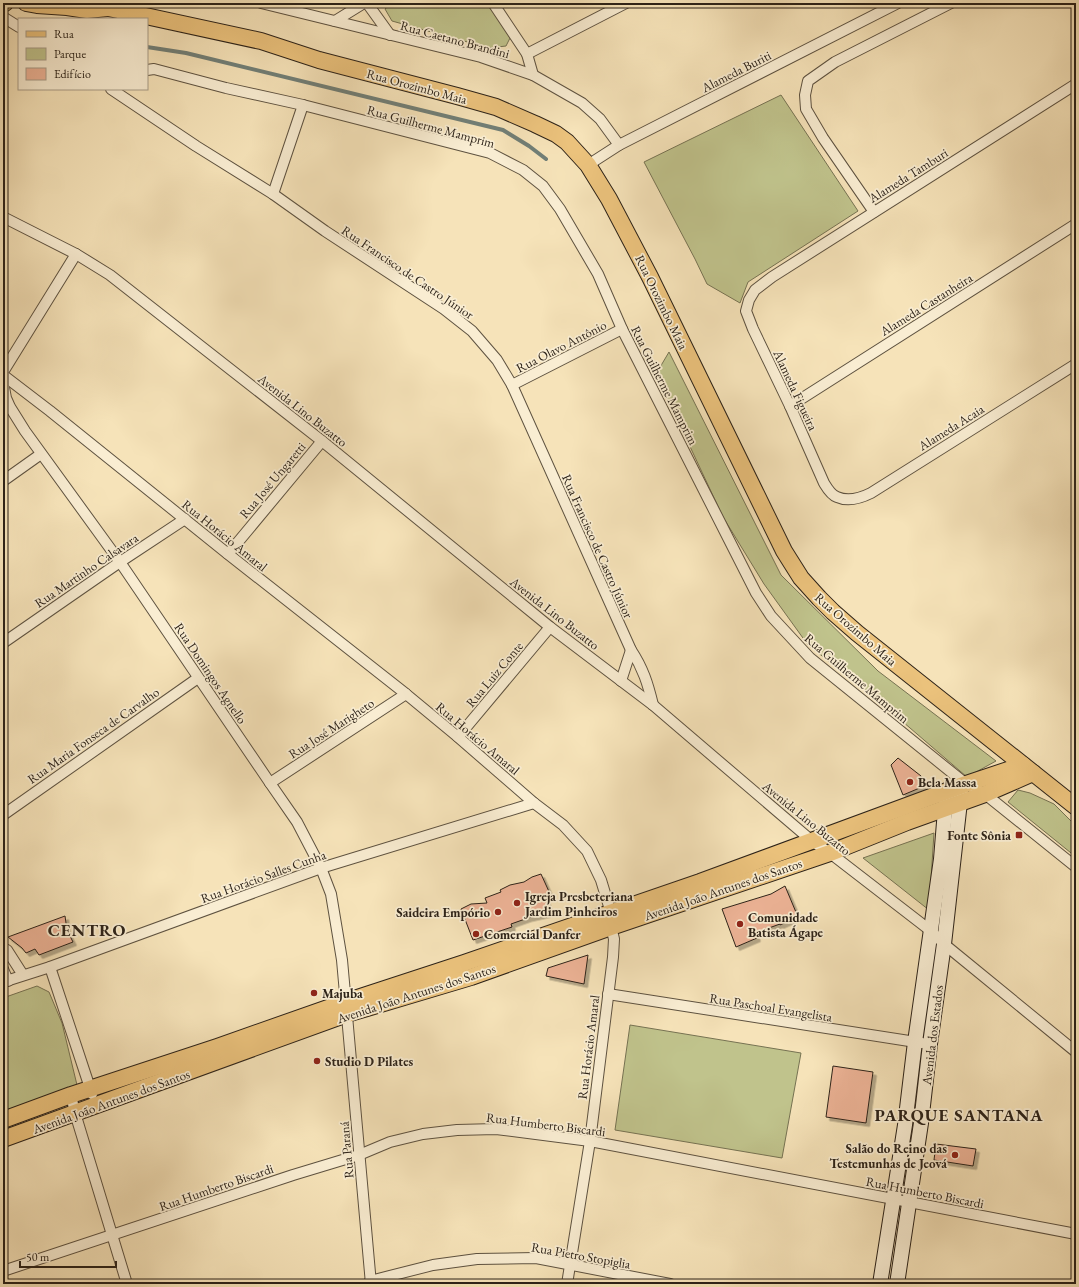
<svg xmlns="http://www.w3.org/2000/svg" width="1079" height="1287" viewBox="0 0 1079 1287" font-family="'EB Garamond',serif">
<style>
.green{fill:#c0c38c;stroke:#767252}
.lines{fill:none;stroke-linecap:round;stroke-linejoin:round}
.stream{stroke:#717f77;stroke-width:4}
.building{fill:#edb396;stroke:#2c2218;filter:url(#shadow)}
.minor-casing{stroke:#5e5240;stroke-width:12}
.secondary-casing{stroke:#2c2218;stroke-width:16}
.primary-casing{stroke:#2c2218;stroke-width:18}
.minor{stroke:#f9edd2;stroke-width:10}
.secondary{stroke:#f9edd2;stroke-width:14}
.primary{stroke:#ebc27c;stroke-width:16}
.poi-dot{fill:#8f2418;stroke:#f9edd2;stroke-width:1.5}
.labels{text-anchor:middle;stroke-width:3.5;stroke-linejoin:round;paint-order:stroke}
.street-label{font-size:13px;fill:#2c2218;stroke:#f9edd2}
.poi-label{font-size:13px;font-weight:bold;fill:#2c2218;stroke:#f9edd2;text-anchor:start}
.district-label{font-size:17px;font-weight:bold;letter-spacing:1px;fill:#2c2218;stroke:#f9edd2}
</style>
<defs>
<filter id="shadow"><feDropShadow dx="3.5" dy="3.5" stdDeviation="0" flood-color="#0004"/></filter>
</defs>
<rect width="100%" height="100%" fill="#f6e3b9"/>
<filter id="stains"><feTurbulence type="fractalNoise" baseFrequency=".005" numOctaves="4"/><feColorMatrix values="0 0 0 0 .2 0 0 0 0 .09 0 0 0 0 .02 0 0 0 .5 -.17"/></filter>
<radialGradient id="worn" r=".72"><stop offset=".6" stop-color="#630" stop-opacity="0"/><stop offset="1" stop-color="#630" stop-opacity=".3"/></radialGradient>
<g class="green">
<polygon points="392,3 489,3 510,38 506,46 489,48 392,21 385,9"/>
<polygon points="781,95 858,211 748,282 740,303 707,284 695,259 644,162"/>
<polygon points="669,352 781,575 878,671 996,761 967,777 867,691 808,645 764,584 723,517 656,374"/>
<polygon points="1018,790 1030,793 1054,804 1076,826 1076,857 1008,802"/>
<polygon points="934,833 929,910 863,858"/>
<polygon points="37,986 49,992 62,1023 77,1085 3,1113 3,998"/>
<polygon points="630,1025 801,1053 782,1158 615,1130"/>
</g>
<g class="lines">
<polyline class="stream" points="147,47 186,53 503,130 529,146 546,159"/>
</g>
<g class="building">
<polygon points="898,758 921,776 922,787 903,795 891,765"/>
<polygon points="541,874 551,896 546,898 550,913 528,918 511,924 512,927 473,940 461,909 471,904 487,903 485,898 501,892 500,890 510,885 524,882 532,877"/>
<polygon points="785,886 798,917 780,925 780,924 755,933 757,938 736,947 722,909 771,894"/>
<polygon points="65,916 67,930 73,942 39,955 35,949 26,953 22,948 8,937"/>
<polygon points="588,955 584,984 546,976 548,968"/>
<polygon points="833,1066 873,1072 866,1123 826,1117"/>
<polygon points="936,1144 976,1149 973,1166 934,1160"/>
</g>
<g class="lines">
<g class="minor-casing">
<g id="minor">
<polyline points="261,3 481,57 533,75 582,103 600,119 619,145"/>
<polyline points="367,3 390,35"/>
<polyline points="493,3 527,54 533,75"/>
<polyline points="3,17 19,27"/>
<polyline points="335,21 364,3"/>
<polyline points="527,54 626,3"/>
<polyline points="147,70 154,69 226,88 303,105 490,153 523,170 543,186 560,209 598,274 622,329 756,593 771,616 810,658 966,784 985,794 1076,867"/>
<path d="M1076,84L772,277L755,290L749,300L746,311L753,329L790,406L824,483C827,488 831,495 837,497C848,502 861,498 871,493L1076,364"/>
<path d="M111,89L196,146L273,194L325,231L444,309L472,331L497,360L512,385L631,650C643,668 648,684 653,705"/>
<polyline points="588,165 619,145 898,3"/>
<polyline points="273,194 303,105"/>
<polyline points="874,212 823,138 806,109 805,95 808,81 835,62 951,3"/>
<polyline points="3,217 76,254 110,275 322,441 550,627 653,705 812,841 830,853 931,931 944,944 1076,1052"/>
<polyline points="3,372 76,254"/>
<polyline points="3,375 50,411 228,554 406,694 458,737 534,803 563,825 587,851 601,880 611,913 611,927 614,939 613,957 590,1141 567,1284"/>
<polyline points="3,382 6,398 10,407 25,431 120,562 270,783 297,822 321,868 331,894 342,960 371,1284"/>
<polyline points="512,385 622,329"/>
<polyline points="790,406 1076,224"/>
<polyline points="3,481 41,454"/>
<polyline points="228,554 322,441"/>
<polyline points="3,643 120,562 185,519"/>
<polyline points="621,681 631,650"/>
<polyline points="458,737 550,627"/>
<polyline points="270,783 406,694"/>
<polyline points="3,815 198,678"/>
<polyline points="3,948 7,950 23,975"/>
<polyline points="50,967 92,1094"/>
<polyline points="3,969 8,981"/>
<polyline points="3,982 50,967 321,868 534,803"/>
<polyline points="608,994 922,1043"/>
<polyline points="71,1095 75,1113 127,1284"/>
<polyline points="3,1271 293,1175 359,1155 390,1142 423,1134 457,1130 496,1129 590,1141 1076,1234"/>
<polyline points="370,1281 433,1265 477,1259 536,1258 670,1284"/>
</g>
</g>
<g class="secondary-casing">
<g id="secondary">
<polyline points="880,1284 905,1125 915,1042 941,859 946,798"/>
<polyline points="897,1284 921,1123 930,1044 944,944 961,793"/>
</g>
</g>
<g class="primary-casing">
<g id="primary">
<polyline points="26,3 37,5 67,7 87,10 108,8"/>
<polyline points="99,3 108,8 118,10 261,41 319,60 457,96 496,107 535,124 556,134 567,142 588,165 609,199 650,277 784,551 801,578 819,598 833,612 857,633 1076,807"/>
<polyline points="3,4 5,3"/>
<polyline points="3,1120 71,1095 217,1047 345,1002 464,963 700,882 966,784 1023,765"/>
<polyline points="3,1139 347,1014 471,977 611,927 830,853 907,822 985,794 1033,773"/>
</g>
</g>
<use href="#minor" class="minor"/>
<use href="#secondary" class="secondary"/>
<use href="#primary" class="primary"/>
</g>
<g class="poi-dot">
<circle cx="910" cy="782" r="4"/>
<rect x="1015" y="831" width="8" height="8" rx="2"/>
<circle cx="517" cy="903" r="4"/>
<circle cx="498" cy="912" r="4"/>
<circle cx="740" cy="924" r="4"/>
<circle cx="476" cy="934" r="4"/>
<circle cx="314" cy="993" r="4"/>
<circle cx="317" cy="1061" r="4"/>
<circle cx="955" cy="1155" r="4"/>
</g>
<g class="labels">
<g class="street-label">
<text transform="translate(455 39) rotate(15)" y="5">Rua Caetano Brandini</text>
<text transform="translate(736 71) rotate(-27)" y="5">Alameda Buriti</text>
<text transform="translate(417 86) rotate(15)" y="5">Rua Orozimbo Maia</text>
<text transform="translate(431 126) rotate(15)" y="5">Rua Guilherme Mamprim</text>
<text transform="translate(908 175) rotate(-32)" y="5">Alameda Tamburi</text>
<text transform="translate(408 272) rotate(34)" y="5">Rua Francisco de Castro Júnior</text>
<text transform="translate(662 302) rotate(64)" y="5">Rua Orozimbo Maia</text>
<text transform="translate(926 304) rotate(-32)" y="5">Alameda Castanheira</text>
<text transform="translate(561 346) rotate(-27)" y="5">Rua Olavo Antônio</text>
<text transform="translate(665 385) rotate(63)" y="5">Rua Guilherme Mamprim</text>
<text transform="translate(796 390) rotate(65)" y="5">Alameda Figueira</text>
<text transform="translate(303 410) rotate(38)" y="5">Avenida Lino Buzatto</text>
<text transform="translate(951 427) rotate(-32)" y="5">Alameda Acaia</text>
<text transform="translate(272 480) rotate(-50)" y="5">Rua José Ungaretti</text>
<text transform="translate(225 535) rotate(39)" y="5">Rua Horácio Amaral</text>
<text transform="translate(598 546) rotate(66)" y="5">Rua Francisco de Castro Júnior</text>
<text transform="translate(86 570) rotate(-34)" y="5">Rua Martinho Calsavara</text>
<text transform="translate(555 613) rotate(38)" y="5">Avenida Lino Buzatto</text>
<text transform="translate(856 629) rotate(41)" y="5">Rua Orozimbo Maia</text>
<text transform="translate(211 673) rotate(56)" y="5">Rua Domingos Agnello</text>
<text transform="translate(494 674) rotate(-50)" y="5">Rua Luiz Conte</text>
<text transform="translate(857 678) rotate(40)" y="5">Rua Guilherme Mamprim</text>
<text transform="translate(331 728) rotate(-33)" y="5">Rua José Marigheto</text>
<text transform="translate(93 735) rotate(-35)" y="5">Rua Maria Fonseca de Carvalho</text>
<text transform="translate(478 738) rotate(40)" y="5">Rua Horácio Amaral</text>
<text transform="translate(807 818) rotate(39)" y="5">Avenida Lino Buzatto</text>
<text transform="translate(263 876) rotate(-20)" y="5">Rua Horácio Salles Cunha</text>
<text transform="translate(723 889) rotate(-19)" y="5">Avenida João Antunes dos Santos</text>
<text transform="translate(416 993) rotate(-18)" y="5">Avenida João Antunes dos Santos</text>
<text transform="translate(771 1007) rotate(9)" y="5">Rua Paschoal Evangelista</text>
<text transform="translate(932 1035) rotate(-83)" y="5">Avenida dos Estados</text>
<text transform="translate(588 1047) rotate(-83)" y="5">Rua Horácio Amaral</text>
<text transform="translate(111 1101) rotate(-20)" y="5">Avenida João Antunes dos Santos</text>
<text transform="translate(546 1124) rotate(7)" y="5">Rua Humberto Biscardi</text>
<text transform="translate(346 1150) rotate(-95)" y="5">Rua Paraná</text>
<text transform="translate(216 1187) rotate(-19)" y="5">Rua Humberto Biscardi</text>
<text transform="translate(925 1192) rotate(11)" y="5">Rua Humberto Biscardi</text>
<text transform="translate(581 1255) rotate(10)" y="5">Rua Pietro Stopiglia</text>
</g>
<g class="poi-label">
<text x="918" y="787">Bela Massa</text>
<text x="1011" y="840" text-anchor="end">Fonte Sônia</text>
<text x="525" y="901">Igreja Presbeteriana<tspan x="525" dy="15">Jardim Pinheiros</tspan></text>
<text x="490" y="917" text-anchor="end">Saideira Empório</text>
<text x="748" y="922">Comunidade<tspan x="748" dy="15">Batista Ágape</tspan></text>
<text x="484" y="939">Comercial Danfer</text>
<text x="322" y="998">Majuba</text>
<text x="325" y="1066">Studio D Pilates</text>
<text x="947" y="1153" text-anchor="end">Salão do Reino das<tspan x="947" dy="15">Testemunhas de Jeová</tspan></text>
</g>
<g class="district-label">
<text x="87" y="936">CENTRO</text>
<text x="959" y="1121">PARQUE SANTANA</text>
</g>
</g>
<rect width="1079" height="1287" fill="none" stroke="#f6e3b9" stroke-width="16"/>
<rect x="4" y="4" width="1071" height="1279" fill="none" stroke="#2c2218" stroke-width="2"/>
<rect x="8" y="8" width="1063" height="1271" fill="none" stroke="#2c2218"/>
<rect x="18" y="18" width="130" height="72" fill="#f9edd2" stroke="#a79c88"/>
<rect x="26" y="31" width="20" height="6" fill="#ebc27c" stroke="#a79c88"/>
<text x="54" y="38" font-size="12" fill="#2c2218">Rua</text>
<rect x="26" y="48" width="20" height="12" fill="#c0c38c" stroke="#a79c88"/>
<text x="54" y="58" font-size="12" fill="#2c2218">Parque</text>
<rect x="26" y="68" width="20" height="12" fill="#edb396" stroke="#a79c88"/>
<text x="54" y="78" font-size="12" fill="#2c2218">Edifício</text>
<path d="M20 1261v6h96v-6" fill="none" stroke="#2c2218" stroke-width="2"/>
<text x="26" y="1261" font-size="12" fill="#2c2218" stroke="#f9edd2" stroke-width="3" paint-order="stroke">50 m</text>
<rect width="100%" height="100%" filter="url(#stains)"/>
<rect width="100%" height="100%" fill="url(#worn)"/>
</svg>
